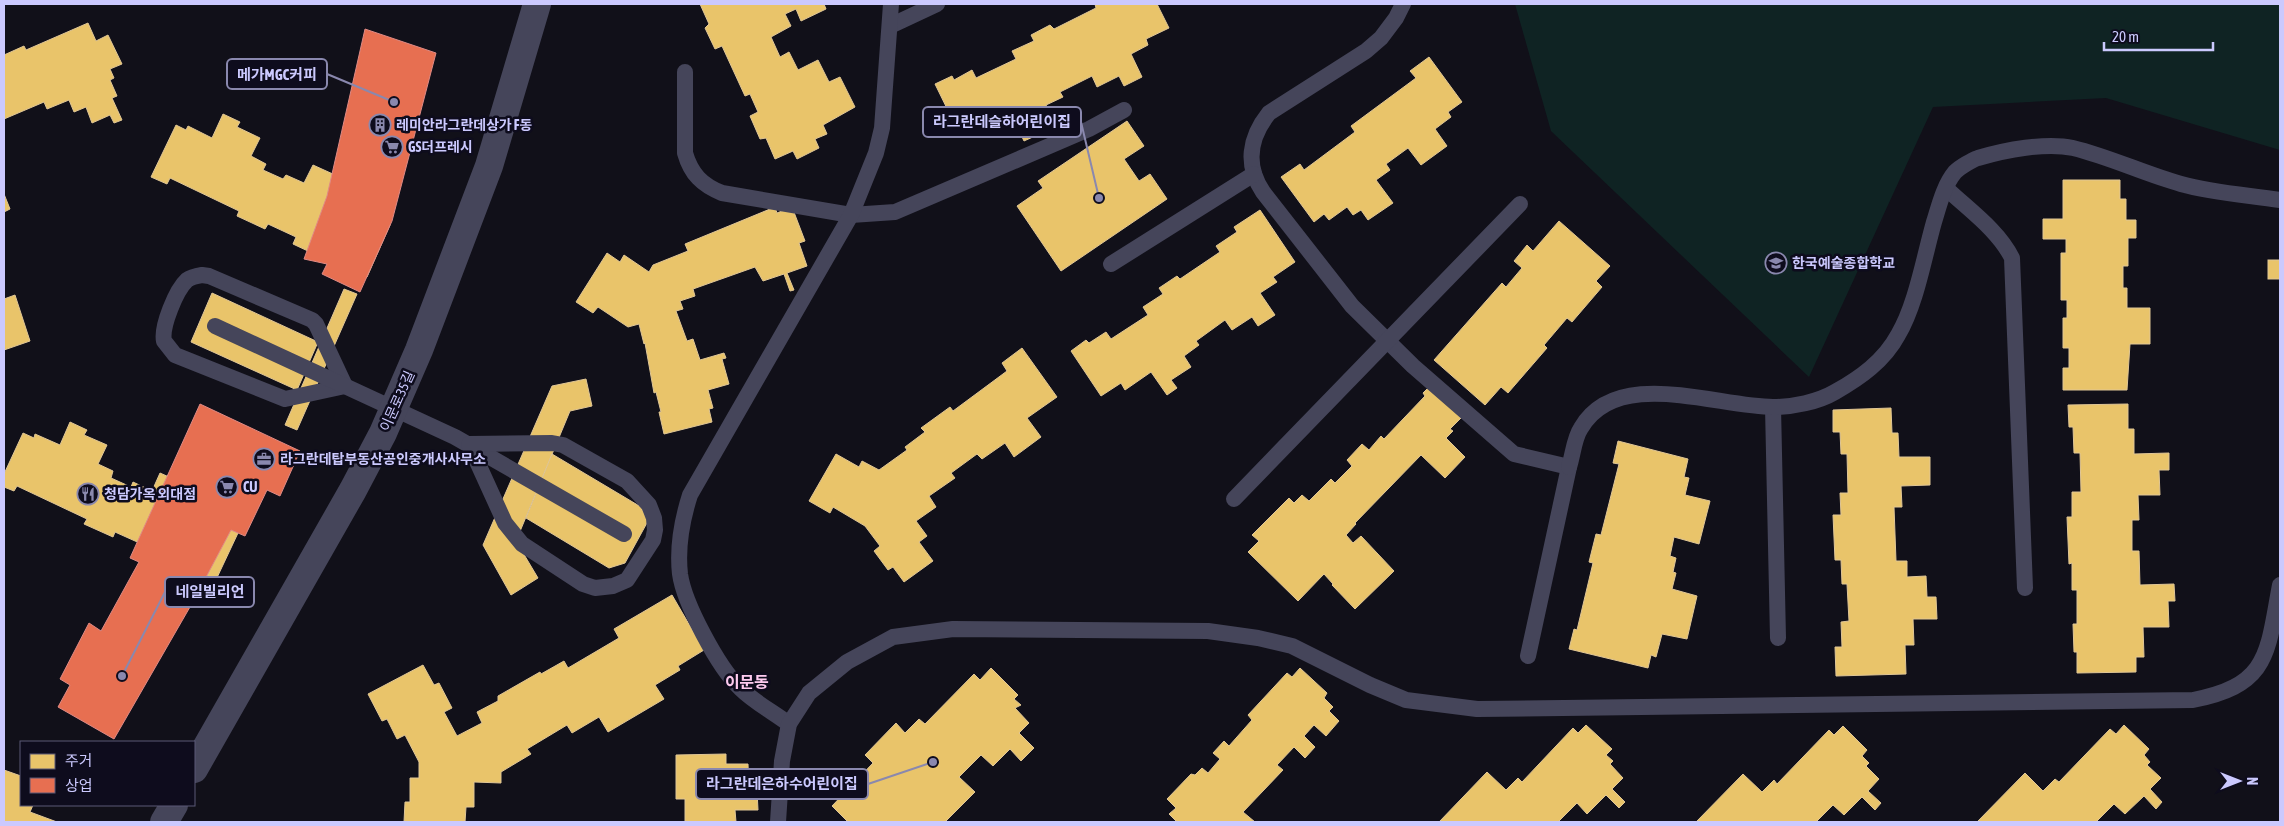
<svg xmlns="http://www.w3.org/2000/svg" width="2284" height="826" viewBox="0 0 2284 826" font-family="'Asap Condensed','Noto Sans KR',sans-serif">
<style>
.green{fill:#0f2323}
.homes{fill:#e9c46a;stroke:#e0c696}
.shops{fill:#e76f51;stroke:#df8a85}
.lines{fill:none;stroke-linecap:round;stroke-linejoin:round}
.lane{stroke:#45455a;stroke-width:16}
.street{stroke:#45455a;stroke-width:28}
.labels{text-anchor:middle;stroke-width:5;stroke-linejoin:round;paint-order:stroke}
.poi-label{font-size:14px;font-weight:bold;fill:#cbc9fe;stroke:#0e0c1d;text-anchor:start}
.street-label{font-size:14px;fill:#cbc9fe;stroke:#0e0c1d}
.quarter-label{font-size:16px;font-weight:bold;fill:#fecbef;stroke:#0e0c1d}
.leader{fill:none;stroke:#8a88ae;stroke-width:2}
.callout-dot{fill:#8a88ae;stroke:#0e0c1d;stroke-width:2}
.callout{fill:#0e0c1d;stroke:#8a88ae;stroke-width:2}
.callout-label{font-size:15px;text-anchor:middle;font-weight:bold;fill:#cbc9fe}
</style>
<rect width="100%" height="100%" fill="#111019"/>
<polygon class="green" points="1515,4 2280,4 2280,150 2106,98 1933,107 1809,377 1551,131"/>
<g class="homes">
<polygon points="700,4 824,4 826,9 801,21 796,9 785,14 791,26 771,37 780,57 789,52 798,70 818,60 829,82 840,77 855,107 823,125 827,134 815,139 819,148 797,159 793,151 775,159 766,138 760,139 750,116 758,112 750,94 745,96 722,46 715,49 705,28 709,24"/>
<polygon points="1095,4 1157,4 1169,28 1146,39 1148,45 1131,54 1142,77 1124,86 1119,76 1097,87 1092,76 1060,92 1063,97 1046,105 1052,117 1031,128 1035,136 1024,141 1012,116 983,130 980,123 959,133 935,84 952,76 954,80 972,70 976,78 1016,59 1012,51 1034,41 1031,35 1050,25 1054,29 1096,8"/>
<polygon points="88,23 96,41 108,35 122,64 110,69 114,78 110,80 117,96 112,98 122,120 114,123 110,115 92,123 86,107 74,112 69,100 47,109 44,102 4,119 4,55 24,46 26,50"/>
<polygon points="1429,57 1462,102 1448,112 1451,117 1435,129 1447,146 1421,165 1408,148 1386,164 1390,170 1376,180 1393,203 1368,220 1361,210 1353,215 1347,207 1329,220 1324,214 1314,222 1281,177 1300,164 1304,170 1355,132 1351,126 1416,78 1410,71"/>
<polygon points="223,114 240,122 237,127 260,138 251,156 266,164 263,170 283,179 286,175 304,183 313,165 368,190 362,203 378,210 374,218 390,225 367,277 347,268 349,264 327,254 325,259 293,244 296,237 268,224 265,229 237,216 239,211 170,178 167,184 151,177 176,125 186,130 188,126 212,138"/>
<polygon points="1127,121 1144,146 1124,159 1139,181 1150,174 1167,199 1061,271 1017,206 1043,188 1038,181"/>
<polygon points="2063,180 2120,180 2120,199 2126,199 2126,220 2136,220 2136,238 2128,238 2128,266 2123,266 2123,288 2127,288 2127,308 2150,308 2150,344 2130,344 2127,390 2063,390 2063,368 2069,368 2069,348 2063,348 2063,318 2067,318 2067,300 2061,300 2061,253 2066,253 2066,239 2043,239 2043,219 2063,219"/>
<polygon points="4,194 10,209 4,212"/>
<polygon points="775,207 777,213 792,207 805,241 799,243 807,266 787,273 794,290 790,291 784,274 763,281 755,267 693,289 695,296 680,301 683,309 676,311 687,341 693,339 700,360 724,353 726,358 722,359 729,384 708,390 713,408 709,409 712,422 664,434 659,412 661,412 656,392 654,393 645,343 644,344 639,324 628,327 598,307 593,313 576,302 607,253 620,262 624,255 649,272 653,265 688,251 685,244"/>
<polygon points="1260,210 1295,262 1273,277 1277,282 1260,293 1275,315 1258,326 1252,317 1232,330 1225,320 1196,341 1199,345 1184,356 1191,367 1171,380 1177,388 1167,395 1151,372 1125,390 1121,383 1101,396 1071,351 1086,340 1089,343 1106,332 1111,339 1148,315 1143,307 1163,294 1159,288 1177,276 1180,279 1220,252 1216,246 1237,232 1234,227"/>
<polygon points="1559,221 1610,266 1596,281 1602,287 1572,322 1567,318 1544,345 1547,348 1508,393 1501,387 1485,405 1434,360 1502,283 1506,287 1522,268 1514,261 1527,245 1533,251"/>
<rect x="2268" y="260" width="12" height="19"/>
<polygon points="344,289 357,294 297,430 285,425"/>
<polygon points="212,293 318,342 297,390 191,342"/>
<polygon points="15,295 30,341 4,350 4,299"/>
<polygon points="1022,348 1057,397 1027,418 1041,437 1014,457 1005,443 982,459 977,454 951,473 955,478 929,496 936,507 916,521 927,536 919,542 933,561 904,582 893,567 888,570 874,551 880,546 865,526 833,507 830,513 809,501 836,454 859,467 862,461 879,470 907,450 905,447 925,432 921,428 950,407 953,411 1007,371 1002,363"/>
<polygon points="586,379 592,406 570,411 516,541 538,578 511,595 483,545 552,386"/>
<polygon points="1429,387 1461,418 1450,429 1453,431 1446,438 1465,457 1445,478 1421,455 1355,523 1356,524 1346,535 1353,543 1361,536 1394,571 1355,609 1332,585 1333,584 1324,574 1298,601 1248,552 1259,541 1252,535 1289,498 1294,503 1302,495 1309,501 1331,479 1335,483 1352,466 1347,460 1362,444 1369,450 1381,436 1384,439 1425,396 1423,393"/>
<polygon points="2128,404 2128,429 2134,429 2134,454 2169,453 2169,470 2159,470 2160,495 2138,495 2139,520 2132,520 2132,551 2139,551 2140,585 2174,584 2175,601 2168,601 2169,627 2143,627 2144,657 2136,657 2136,672 2077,673 2077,652 2074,652 2073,624 2077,624 2077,590 2072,590 2072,563 2069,564 2067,517 2072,517 2072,492 2081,492 2080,453 2074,453 2073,427 2069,427 2068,405"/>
<polygon points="1891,408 1892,433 1898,433 1899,457 1930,457 1930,485 1901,486 1902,507 1894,507 1896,561 1907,561 1907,577 1926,576 1927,597 1936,597 1937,619 1913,619 1914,645 1905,645 1906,674 1836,676 1835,647 1842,647 1841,622 1849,621 1847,584 1842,584 1841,560 1835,560 1833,515 1841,515 1840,493 1848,493 1847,454 1841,454 1840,432 1833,432 1833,410"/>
<polygon points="70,422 87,430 84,435 107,445 98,464 113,471 111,478 131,487 133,482 152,491 160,473 216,498 210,511 225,518 222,525 238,533 214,584 194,576 197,571 175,562 173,567 140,552 144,545 115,532 113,537 84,524 87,519 17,486 14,491 4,487 4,474 23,433 34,438 35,434 60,445"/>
<polygon points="1618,441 1688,459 1684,477 1689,478 1685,495 1710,501 1699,544 1674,537 1670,556 1676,558 1673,572 1676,573 1672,589 1697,596 1687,639 1662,634 1656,657 1651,655 1648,668 1569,649 1574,629 1577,630 1593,563 1589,562 1596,534 1601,535 1619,464 1613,463"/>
<polygon points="552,454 641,507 648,521 625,563 609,568 526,518"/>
<polygon points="672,595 704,650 678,666 680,670 655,685 664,699 608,732 599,717 572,733 567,725 527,749 531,754 501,772 501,783 474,782 474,807 466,807 465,822 404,822 405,802 410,802 410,778 419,778 419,762 405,735 397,739 387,719 382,721 368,694 423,665 434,685 439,683 452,708 444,712 457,736 482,723 477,712 498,701 498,696 540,672 541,674 564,661 568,668 619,638 614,629"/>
<polygon points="991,668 1018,695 1014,699 1021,705 1015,708 1029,723 1019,733 1034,748 1021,761 1010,749 993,766 981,755 959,777 975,792 945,822 848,822 832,806 873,763 865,755 896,723 905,733 919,719 925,724 974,674 980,680"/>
<polygon points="1300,668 1327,693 1324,698 1333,707 1329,711 1339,721 1326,736 1314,725 1304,736 1315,747 1305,758 1294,747 1277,765 1283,770 1243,812 1255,822 1177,822 1169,814 1176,808 1167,799 1191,774 1195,775 1202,768 1208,773 1220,759 1213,753 1224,741 1229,746 1252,720 1248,715 1287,673 1292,677"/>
<polygon points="1586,725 1612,749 1606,755 1613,761 1610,764 1623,778 1612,789 1625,802 1619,808 1606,795 1587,814 1577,803 1558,822 1439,822 1487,772 1506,790 1518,778 1522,782 1573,728 1578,733"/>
<polygon points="2124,725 2149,749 2144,755 2150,762 2147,765 2161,778 2150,789 2162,802 2156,809 2144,796 2125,814 2114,804 2096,822 1977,822 2025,773 2043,791 2055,779 2059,782 2110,729 2116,734"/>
<polygon points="1843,726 1867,750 1862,756 1869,763 1866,766 1879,779 1868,791 1881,803 1875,810 1862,797 1844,815 1833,805 1816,822 1696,822 1743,774 1762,792 1774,780 1777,784 1829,730 1834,735"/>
<polygon points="726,754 726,764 748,764 749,791 757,791 758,810 735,810 736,822 679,822 685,822 685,799 676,799 676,755"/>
<polygon points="4,770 21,776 21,805 33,805 30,812 57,822 4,822"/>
</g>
<g class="shops">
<polygon points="365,29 436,53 392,221 360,292 322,274 327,264 304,259 327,196"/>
<polygon points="200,404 300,451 280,496 267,490 245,536 231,530 194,600 114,739 58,707 70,685 60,679 89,623 101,631 139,562 130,558"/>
</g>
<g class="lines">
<g class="lane">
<path d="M1403,4L1396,18L1381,38L1366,51L1269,113C1249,138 1245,165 1263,192L1352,306L1413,366L1514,454L1569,467L1528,656"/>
<polyline points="890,26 937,4"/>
<path d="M685,72V153C691,174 702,185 722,193L851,215L895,212L1089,129L1124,110"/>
<path d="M1947,189C1969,210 1998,230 2012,258L2025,588"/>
<polyline points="1111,264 1254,174"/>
<path d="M202,275L209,276L312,320L316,324L345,386L285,399L175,355L164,341C161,327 176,290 187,280C191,277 196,276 202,275Z"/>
<polyline points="215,326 455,437 624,534"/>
<polyline points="1773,407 1778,638"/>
<polygon points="552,443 563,445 627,481 649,505 654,518 655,530 653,540 627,580 613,586 595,588 583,584 522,544 505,523 469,444"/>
<path d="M1569,467C1573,455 1574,438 1581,428C1617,366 1717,407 1773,407C1793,407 1818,402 1835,392C1860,378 1884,361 1898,335C1916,305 1924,257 1934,222C1939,206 1944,185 1955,172C1960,167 1972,160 1978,158C2005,150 2046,142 2073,148C2110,157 2145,174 2181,184C2213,193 2247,195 2280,200"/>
<polyline points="1234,499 1520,204"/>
<path d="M789,724C773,712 754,702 740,688C718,667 684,603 680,574C677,547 682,520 690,495L851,215L876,153L882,128L891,4"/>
<path d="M778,822L782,761L789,724L809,693L847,662L893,637L953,629L1208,631L1258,638L1292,646L1370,685L1406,700L1477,709L2193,700C2270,685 2267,653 2280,585"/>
</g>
<g class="street">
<polyline points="194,769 353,490 383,433 419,350 489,166 537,4"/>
<polyline points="164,822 174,805"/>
</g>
</g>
<defs>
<g id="building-ring" transform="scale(1.125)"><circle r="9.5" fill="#0e0c1d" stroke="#8a88ae" stroke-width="1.5"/><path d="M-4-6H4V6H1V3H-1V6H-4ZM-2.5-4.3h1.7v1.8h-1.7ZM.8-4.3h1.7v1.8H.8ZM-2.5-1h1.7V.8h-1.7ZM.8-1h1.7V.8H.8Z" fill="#8a88ae"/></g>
<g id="supermarket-ring" transform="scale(1.125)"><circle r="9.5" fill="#0e0c1d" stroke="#8a88ae" stroke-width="1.5"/><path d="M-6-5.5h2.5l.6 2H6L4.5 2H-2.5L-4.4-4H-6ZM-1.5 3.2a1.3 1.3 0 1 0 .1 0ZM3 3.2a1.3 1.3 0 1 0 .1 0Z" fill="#8a88ae"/></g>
<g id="university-ring" transform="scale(1.125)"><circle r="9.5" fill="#0e0c1d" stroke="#8a88ae" stroke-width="1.5"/><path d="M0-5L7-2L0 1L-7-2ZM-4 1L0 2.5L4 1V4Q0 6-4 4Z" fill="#8a88ae"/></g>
<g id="office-ring" transform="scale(1.125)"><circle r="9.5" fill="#0e0c1d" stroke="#8a88ae" stroke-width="1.5"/><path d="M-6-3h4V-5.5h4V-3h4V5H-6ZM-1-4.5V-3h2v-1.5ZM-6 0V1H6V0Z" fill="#8a88ae"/></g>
<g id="restaurant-ring" transform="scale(1.125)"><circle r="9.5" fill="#0e0c1d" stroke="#8a88ae" stroke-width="1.5"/><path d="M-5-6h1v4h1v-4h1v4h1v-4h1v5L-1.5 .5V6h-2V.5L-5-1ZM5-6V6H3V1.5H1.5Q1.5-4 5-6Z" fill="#8a88ae"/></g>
</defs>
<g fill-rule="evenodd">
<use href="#building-ring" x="380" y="125"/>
<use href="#supermarket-ring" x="392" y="147"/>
<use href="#university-ring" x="1776" y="263"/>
<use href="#office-ring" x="264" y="459"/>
<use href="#supermarket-ring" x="227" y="487"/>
<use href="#restaurant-ring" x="88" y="494"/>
</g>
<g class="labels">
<g class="poi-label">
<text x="396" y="130">레미안라그란데상가 F동</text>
<text x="408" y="152">GS더프레시</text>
<text x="1792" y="268">한국예술종합학교</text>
<text x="280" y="464">라그란데탑부동산공인중개사사무소</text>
<text x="243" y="492">CU</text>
<text x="104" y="499">청담가옥 외대점</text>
</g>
<g class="street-label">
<text transform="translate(397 401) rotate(-66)" y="5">이문로35길</text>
</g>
<g class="quarter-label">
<text x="747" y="688">이문동</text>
</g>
</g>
<path class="leader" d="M394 102L327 74M1099 198L1081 122M122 676L165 592M933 762L868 784"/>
<g class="callout-dot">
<circle cx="394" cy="102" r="5"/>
<circle cx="1099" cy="198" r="5"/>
<circle cx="122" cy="676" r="5"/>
<circle cx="933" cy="762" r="5"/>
</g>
<g class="callout">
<rect x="227" y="59" width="100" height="30" rx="5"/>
<rect x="923" y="107" width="158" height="30" rx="5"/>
<rect x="165" y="577" width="89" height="30" rx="5"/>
<rect x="696" y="769" width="172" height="30" rx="5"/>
</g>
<g class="callout-label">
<text x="277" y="80">메가MGC커피</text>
<text x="1002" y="127">라그란데슬하어린이집</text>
<text x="210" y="597">네일빌리언</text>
<text x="782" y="789">라그란데은하수어린이집</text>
</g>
<rect width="2284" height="826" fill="none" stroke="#cbc9fe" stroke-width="10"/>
<rect x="20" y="741" width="175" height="65" fill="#0e0c1d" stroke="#5a5877"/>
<rect x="30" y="754" width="25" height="15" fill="#e9c46a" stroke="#5a5877"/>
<text x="65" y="766" font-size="15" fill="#cbc9fe">주거</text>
<rect x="30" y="778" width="25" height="15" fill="#e76f51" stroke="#5a5877"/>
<text x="65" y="791" font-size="15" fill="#cbc9fe">상업</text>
<g transform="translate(2239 781) rotate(90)" stroke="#0e0c1d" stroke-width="4" paint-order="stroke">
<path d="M0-4L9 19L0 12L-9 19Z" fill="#cbc9fe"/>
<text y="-8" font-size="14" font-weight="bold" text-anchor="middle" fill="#cbc9fe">N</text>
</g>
<path d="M2104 42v8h109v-8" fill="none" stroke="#cbc9fe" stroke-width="2.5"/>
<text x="2112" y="42" font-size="15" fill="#cbc9fe" stroke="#0e0c1d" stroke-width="4" paint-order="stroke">20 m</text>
</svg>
